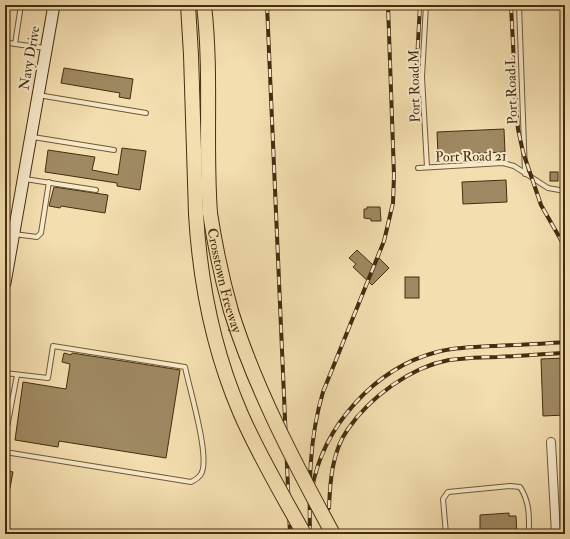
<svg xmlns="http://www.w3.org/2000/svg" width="570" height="539" viewBox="0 0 570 539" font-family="'IM FELL Double Pica',serif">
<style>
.building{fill:#9f8962;stroke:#452d0e}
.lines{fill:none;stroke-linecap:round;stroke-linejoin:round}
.lane-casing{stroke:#705936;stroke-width:6}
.street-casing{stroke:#705936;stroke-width:10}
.secondary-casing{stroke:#452d0e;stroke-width:13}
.highway-casing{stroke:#452d0e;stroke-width:16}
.lane{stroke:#f7eacb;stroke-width:4}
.street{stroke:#f7eacb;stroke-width:8}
.secondary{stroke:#f7eacb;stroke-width:11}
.highway{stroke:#f3deaf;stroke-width:14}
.rail-casing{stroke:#452d0e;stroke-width:4}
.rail{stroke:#f7eacb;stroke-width:2.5;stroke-dasharray:8;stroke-linecap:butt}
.highway-bridge-casing{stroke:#452d0e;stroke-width:16;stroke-linecap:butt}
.highway-bridge{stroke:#f3deaf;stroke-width:14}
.labels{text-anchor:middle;stroke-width:4;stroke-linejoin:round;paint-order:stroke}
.street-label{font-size:14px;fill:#452d0e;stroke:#f7eacb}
</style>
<rect width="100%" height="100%" fill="#f3deaf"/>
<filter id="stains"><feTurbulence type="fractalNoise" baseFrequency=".005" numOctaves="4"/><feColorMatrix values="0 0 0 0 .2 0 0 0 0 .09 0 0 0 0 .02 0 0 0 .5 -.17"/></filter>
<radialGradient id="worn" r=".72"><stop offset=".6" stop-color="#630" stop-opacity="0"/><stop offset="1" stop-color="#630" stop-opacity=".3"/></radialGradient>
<g class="building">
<polygon points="64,68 133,79 130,99 119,97 120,93 61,83"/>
<polygon points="504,129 505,152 438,155 437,132"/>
<polygon points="122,148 146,151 140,190 117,186 117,183 45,172 48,150 95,157 92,170 118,175"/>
<rect x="550" y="172" width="8" height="9"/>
<polygon points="506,180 507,202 463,204 462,182"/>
<polygon points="54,187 108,195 105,213 61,206 60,208 49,206"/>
<polygon points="367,207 380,207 381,221 371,221 371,219 364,218 364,209 367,209"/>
<polygon points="357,250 373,265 379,258 389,268 372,285 353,267 356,264 349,258"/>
<rect x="405" y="277" width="14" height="21"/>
<polygon points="64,353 71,355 72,353 180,370 166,458 59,441 58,447 15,440 23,382 66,389 70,364 62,362"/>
<polygon points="565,358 565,415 543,416 541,359"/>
<polygon points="5,470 13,472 8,498 5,498"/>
<polygon points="509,513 509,516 516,516 517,534 480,534 480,515"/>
</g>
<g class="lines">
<g class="lane-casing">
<g id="lane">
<polyline points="21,5 15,44 45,48"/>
<polyline points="426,5 422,77 427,167"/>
<polyline points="519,5 525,174"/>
<polyline points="5,42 15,44"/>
<polyline points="38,95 146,113"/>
<polyline points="33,137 114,150"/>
<polyline points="418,168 503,163 514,166 548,188 565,191"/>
<polyline points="25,179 96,190"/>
<polyline points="14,234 37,237 41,233 49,182"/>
<path d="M5,373L48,378L53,346L185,367C189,387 211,459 201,474C199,478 195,480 191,482L5,452"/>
<polyline points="5,438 17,375"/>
<path d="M446,534L443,499L448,492L510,486L520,487C530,502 529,517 529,534"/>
</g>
</g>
<g class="street-casing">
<polyline id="street" points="551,442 556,534"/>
</g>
<g class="secondary-casing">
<polyline id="secondary" points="5,283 54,5"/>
</g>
<g class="highway-casing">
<g id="highway">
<polyline points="188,5 191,55 196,214"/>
<path d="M204,5C212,74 205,144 210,213"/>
</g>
</g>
<use href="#lane" class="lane"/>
<use href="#street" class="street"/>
<use href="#secondary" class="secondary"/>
<use href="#highway" class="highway"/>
<g class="rail-casing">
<g id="rail">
<polyline points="267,5 290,534"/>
<polyline points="511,5 516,103 518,129 523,152 541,205 565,247"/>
<polyline points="416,80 420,5"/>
<path d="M312,489C323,426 375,368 437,352C455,347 473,347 492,346C516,345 541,344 565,342"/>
<path d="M329,508C330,482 332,451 348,429C370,397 411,367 449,360C465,358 482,357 498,357C520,356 543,354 565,353"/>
<path d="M310,534C309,485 309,439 323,392L384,241L393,203L394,175L388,5"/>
</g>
</g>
<use href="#rail" class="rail"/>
<g class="highway-bridge-casing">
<g id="highway-bridge">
<path id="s1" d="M210,213C215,246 222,279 231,311C255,388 295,464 333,534"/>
<path d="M196,214C200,282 213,349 240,412C258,454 282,494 304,534"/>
</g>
</g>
<use href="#highway-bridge" class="highway-bridge"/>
</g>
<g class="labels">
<g class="street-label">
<text transform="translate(29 58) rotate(-80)" y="5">Navy Drive</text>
<text transform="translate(414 86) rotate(-91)" y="5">Port Road M</text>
<text transform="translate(511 90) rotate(-92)" y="5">Port Road L</text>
<text transform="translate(471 156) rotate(-1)" y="5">Port Road 21</text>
<text dy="5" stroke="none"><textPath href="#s1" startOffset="69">Crosstown Freeway</textPath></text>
</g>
</g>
<rect width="570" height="539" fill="none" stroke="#f3deaf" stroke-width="20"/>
<rect x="6" y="6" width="558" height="527" fill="none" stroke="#452d0e" stroke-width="2"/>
<rect x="10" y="10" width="550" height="519" fill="none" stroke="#452d0e"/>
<rect width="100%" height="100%" filter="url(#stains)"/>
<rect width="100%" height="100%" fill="url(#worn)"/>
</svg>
